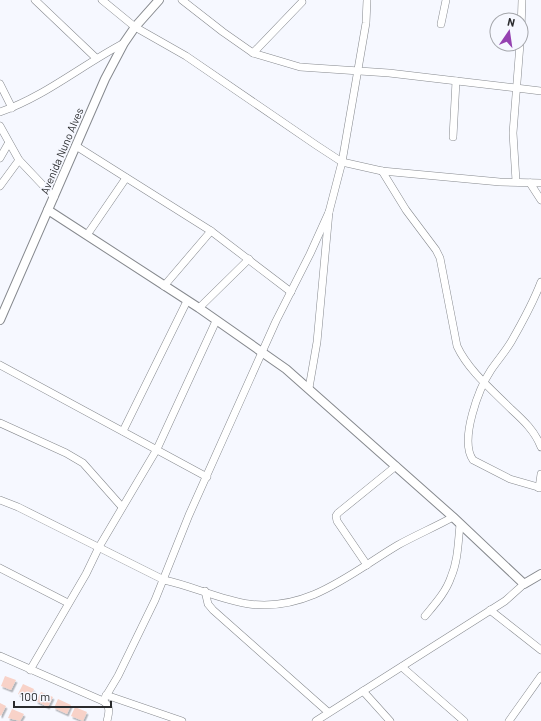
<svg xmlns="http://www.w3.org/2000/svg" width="541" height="721" viewBox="0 0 541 721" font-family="Barlow,sans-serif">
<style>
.building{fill:#f8d2c8;filter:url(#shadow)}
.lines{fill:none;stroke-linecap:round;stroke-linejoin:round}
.minor-casing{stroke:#86898e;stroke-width:8}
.tertiary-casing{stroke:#86898e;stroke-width:10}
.minor{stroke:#fff;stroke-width:7}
.tertiary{stroke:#fff;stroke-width:8}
.labels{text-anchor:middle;stroke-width:3.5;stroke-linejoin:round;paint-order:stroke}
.street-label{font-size:11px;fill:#2a2b2d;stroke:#f6f8ff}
</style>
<defs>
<filter id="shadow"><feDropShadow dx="1.5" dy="2.5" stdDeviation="0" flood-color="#0004"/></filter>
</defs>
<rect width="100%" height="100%" fill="#f6f8ff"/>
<g class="building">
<polygon points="5,676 16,680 11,690 1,686"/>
<polygon points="23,684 34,689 30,699 18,694"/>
<polygon points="41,692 53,697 48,707 36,701"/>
<polygon points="58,699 71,705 67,714 54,708"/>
<polygon points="0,703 6,706 1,716 0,715"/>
<polygon points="75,707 87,712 83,721 71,716"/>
<polygon points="12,709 24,714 20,721 8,718"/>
</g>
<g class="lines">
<g class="minor-casing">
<g id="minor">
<polyline points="35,0 96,58"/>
<polyline points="102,0 135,27 186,56 316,145 342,162 382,171 500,182 541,183"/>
<polyline points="182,0 223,32 253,53 300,67 389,73 541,91"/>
<polyline points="441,24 446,0"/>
<polyline points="521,30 522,0"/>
<polyline points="253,53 302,2"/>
<polyline points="0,84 12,108"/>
<path d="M0,112C44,97 82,65 124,43"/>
<polyline points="0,126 19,160 54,197"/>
<polyline points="453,137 456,81"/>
<polyline points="76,146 211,231 291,292"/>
<polyline points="0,158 8,144"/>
<path d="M382,171L406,210L436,250L440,258L457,346C468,370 492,390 511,409C523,420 535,431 541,447"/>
<polyline points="516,181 513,133 520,44"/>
<polyline points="530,183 541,200"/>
<polyline points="0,186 19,160"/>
<polyline points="87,235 126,178"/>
<path d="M541,282C533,303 522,323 511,342C505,352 497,361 491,370C479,388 459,440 473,460L510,479L541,488"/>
<polyline points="164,286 211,231"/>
<polyline points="199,308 249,259"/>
<polyline points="0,365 207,477"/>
<polyline points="309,388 317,342 329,212 342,162 366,23 367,0"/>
<polyline points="0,423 66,453 83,463 122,507"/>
<polyline points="123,431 187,301"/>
<polyline points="539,488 541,474"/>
<path d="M0,500L18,507L164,580C193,586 220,600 249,604C308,612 351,573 398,545C416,535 435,527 453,517"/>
<polyline points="367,565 337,521 336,516 338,513 396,466"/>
<polyline points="0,568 68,603"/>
<polyline points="205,591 208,604 213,610 328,712"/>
<polyline points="490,610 541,650"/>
<path d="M425,616C435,604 446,592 451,577C458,561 458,543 460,525"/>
<path d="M0,656L103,701C111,706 109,713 107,721"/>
<polyline points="402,667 464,721"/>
<polyline points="30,670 86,574 99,547 157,449 216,321"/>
<polyline points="363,691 390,721"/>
<polyline points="106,695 182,721"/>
<polyline points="103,701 118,676 155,600 189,515 276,321 310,254 329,212"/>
<polyline points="316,721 505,601 524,584"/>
<polyline points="509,721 541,676"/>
</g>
</g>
<g class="tertiary-casing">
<g id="tertiary">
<polyline points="48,210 199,308 286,369 453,517 524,584 541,574"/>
<polyline points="0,320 105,79 124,43 135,27 159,0"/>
</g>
</g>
<use href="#minor" class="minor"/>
<use href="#tertiary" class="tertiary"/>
</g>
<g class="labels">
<g class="street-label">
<text transform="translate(62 151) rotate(-67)" y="4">Avenida Nuno Alves</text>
</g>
</g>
<g transform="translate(509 32) rotate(13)"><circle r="19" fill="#f6f8ff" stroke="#a4a6ab"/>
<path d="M0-3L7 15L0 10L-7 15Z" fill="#9542b1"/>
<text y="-6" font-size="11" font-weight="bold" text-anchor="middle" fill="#2a2b2d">N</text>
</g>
<path d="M14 701v6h97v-6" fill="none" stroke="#2a2b2d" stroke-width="2"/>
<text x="20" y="701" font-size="12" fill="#2a2b2d" stroke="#f6f8ff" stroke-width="3" paint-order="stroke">100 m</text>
</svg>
